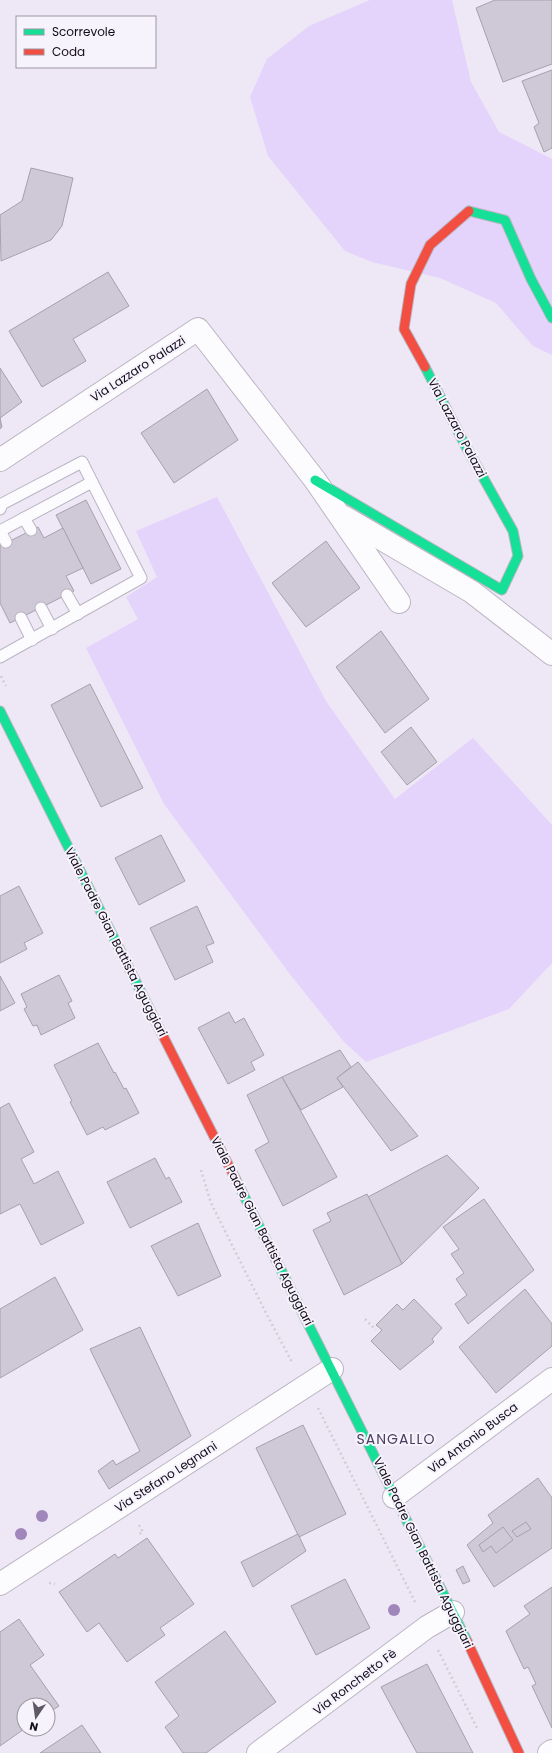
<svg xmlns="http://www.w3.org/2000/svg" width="552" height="1753" viewBox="0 0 552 1753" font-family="Poppins,sans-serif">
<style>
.green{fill:#e4d3fb}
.building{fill:#cfc9d7;stroke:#a6a0ad}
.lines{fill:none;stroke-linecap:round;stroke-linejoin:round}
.lane-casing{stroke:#bbb5c3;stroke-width:13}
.street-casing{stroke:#bbb5c3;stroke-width:24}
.fast-casing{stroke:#bbb5c3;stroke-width:11}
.jam-casing{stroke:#bbb5c3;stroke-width:11}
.path{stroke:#d0ced2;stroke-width:2.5;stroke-dasharray:2 3;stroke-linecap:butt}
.lane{stroke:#fcfcfe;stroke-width:11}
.street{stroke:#fcfcfe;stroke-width:22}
.fast{stroke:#16e098;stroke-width:9}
.jam{stroke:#f24e42;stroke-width:9}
.tree{fill:#a086ba}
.labels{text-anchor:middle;stroke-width:4;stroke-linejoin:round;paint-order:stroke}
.street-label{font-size:12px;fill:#120b19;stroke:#f6f3fc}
.quarter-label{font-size:14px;letter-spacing:1px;fill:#4d3d60;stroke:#f6f3fc}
</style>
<rect width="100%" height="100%" fill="#eee8f6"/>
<g class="green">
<polygon points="370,0 452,0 471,82 499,132 552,159 552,355 533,346 496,303 440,278 372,262 345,251 268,156 250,97 267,59 309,26"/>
<polygon points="217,497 326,701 395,799 473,738 552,825 552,963 509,1009 366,1062 344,1042 289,973 164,804 86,648 138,619 126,597 157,577 136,531"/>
</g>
<g class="building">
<polygon points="495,0 552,0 552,64 503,82 476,8"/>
<polygon points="552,70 552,148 544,152 534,127 539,123 522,81"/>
<polygon points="31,168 73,178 62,226 51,240 1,261 0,215 22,201"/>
<polygon points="108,272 129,306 73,339 86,361 42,387 9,331"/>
<polygon points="0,368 22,402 0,418 2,427 0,429"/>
<polygon points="207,389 238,440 174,483 141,433"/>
<polygon points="86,500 121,569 91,584 56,515"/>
<polygon points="38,527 44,538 63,528 83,568 66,576 74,591 10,623 0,603 0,546"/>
<polygon points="326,541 360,588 306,627 272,583"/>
<polygon points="381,631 429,699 385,733 336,667"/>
<polygon points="90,684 143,788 101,807 51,705"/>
<polygon points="411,727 437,762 407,785 381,752"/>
<polygon points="161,835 185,881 139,905 115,858"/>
<polygon points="19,886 43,933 24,943 27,949 0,963 0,896"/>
<polygon points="197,906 214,943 206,946 213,962 175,980 150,928"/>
<polygon points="59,975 72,1001 68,1003 75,1018 41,1035 37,1025 33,1026 24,1009 27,1007 21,994"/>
<polygon points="0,976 15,1003 0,1011"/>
<polygon points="229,1012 235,1023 244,1018 264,1055 251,1062 255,1070 228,1084 198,1028"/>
<polygon points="98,1043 114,1073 115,1072 124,1089 126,1088 139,1113 105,1130 103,1127 87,1135 70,1102 72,1101 54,1065"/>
<polygon points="340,1050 351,1067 337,1078 343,1087 301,1110 282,1077"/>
<polygon points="358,1062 418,1136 391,1151 337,1078"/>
<polygon points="282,1077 337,1177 283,1206 255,1150 269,1142 247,1095"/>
<polygon points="9,1103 34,1152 21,1159 34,1184 58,1171 84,1223 41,1245 20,1204 0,1214 0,1108"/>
<polygon points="447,1155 479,1188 402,1264 368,1197"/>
<polygon points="155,1158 166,1179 169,1177 182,1202 130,1228 107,1182"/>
<polygon points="367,1194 402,1264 344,1295 313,1230 331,1221 327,1213"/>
<polygon points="484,1199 534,1270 468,1324 455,1304 467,1295 456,1279 464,1273 451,1254 459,1249 443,1227"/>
<polygon points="198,1223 221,1276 178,1296 151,1246"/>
<polygon points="55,1277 83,1330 0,1378 0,1309"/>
<polygon points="525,1289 552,1324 552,1346 496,1393 459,1347"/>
<polygon points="414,1299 442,1328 432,1339 434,1342 400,1370 371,1341 382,1330 376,1325 397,1304 403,1310"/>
<polygon points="140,1327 191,1436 109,1489 98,1471 113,1460 116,1465 140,1451 90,1349"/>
<polygon points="303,1425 346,1514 299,1537 256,1448"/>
<polygon points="538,1478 552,1498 552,1548 494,1587 467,1545 493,1523 488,1515"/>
<polygon points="526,1522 531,1529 517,1537 512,1531"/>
<polygon points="503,1527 513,1540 496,1553 491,1546 483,1552 479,1545"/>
<polygon points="298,1534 306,1551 253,1587 241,1562"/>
<polygon points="147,1538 194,1604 160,1628 165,1635 127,1662 99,1623 87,1632 59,1592 115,1554 118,1558"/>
<polygon points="463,1566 470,1581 463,1584 456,1570"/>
<polygon points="345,1579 370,1628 316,1655 291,1606"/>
<polygon points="552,1587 552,1728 532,1686 536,1684 528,1667 524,1669 506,1631 530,1614 524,1606"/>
<polygon points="19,1619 44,1655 30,1665 59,1706 48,1713 48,1705 24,1705 24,1729 0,1746 0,1632"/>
<polygon points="225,1631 276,1702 206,1753 183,1753 165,1727 179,1716 155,1682"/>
<polygon points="427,1664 473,1753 417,1753 381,1687"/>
<polygon points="82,1725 101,1753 40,1753"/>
</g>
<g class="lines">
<g class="lane-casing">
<g id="lane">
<polyline points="0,509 2,504 82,462 92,482"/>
<polyline points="24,518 31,530"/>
<polyline points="0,531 92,482 141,578 0,657"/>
<polyline points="0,531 6,542"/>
<polyline points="67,595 78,614"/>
<polyline points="41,608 52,629"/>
<polyline points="21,618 32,640"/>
</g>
</g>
<g class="street-casing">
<g id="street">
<polyline points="0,460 198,329 315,480 399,602"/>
<polyline points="344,517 472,592 552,654"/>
<polyline points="394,1497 552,1379"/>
<polyline points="0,1584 332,1369"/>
<polyline points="258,1753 427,1627 453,1612"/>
<polyline points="549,1753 552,1751"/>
</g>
</g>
<g class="fast-casing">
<g id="fast">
<polyline points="469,211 505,220 531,279 552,318"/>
<polyline points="315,480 502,590 518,556 513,531 465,445 425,367"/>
<polyline points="0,711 158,1026"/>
<polyline points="236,1180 467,1641"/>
</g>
</g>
<g class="jam-casing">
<g id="jam">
<polyline points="425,367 404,329 411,284 430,245 469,211"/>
<polyline points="158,1026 236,1180"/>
<polyline points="467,1641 519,1753"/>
</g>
</g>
<g class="path">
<polyline points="1,676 6,686"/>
<polyline points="201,1170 211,1203 267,1315 293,1364"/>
<polyline points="365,1319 376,1330"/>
<polyline points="318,1408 416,1604"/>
<polyline points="139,1525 143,1532 139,1534"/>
<polyline points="49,1583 55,1584"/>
<polyline points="438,1650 477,1728"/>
</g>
<use href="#lane" class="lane"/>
<use href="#street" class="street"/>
<use href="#fast" class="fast"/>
<use href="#jam" class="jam"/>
</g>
<g class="tree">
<circle cx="42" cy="1516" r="6"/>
<circle cx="21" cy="1534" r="6"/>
<circle cx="394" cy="1610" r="6"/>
</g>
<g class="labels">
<g class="street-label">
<text transform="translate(138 369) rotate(-33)" y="4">Via Lazzaro Palazzi</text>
<text transform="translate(457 428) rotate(62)" y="4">Via Lazzaro Palazzi</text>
<text transform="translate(116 942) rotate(63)" y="4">Viale Padre Gian Battista Aguggiari</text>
<text transform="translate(262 1231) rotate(63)" y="4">Viale Padre Gian Battista Aguggiari</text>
<text transform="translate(473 1438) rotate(-37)" y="4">Via Antonio Busca</text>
<text transform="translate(166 1477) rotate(-33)" y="4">Via Stefano Legnani</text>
<text transform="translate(423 1553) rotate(64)" y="4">Viale Padre Gian Battista Aguggiari</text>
<text transform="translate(355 1682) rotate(-37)" y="4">Via Ronchetto Fè</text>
</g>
<g class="quarter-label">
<text x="396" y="1444">SANGALLO</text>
</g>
</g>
<rect x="16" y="16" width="140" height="52" fill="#f6f3fc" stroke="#9b96a1"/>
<rect x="24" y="29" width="20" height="6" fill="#16e098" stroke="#9b96a1"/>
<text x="52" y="36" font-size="12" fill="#120b19">Scorrevole</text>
<rect x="24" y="49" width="20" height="6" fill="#f24e42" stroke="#9b96a1"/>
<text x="52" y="56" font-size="12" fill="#120b19">Coda</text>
<g transform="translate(36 1717) rotate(193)"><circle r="19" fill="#f6f3fc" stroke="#9b96a1"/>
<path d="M0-3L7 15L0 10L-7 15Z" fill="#5f5866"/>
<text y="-6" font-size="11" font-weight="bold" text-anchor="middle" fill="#120b19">N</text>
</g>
</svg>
